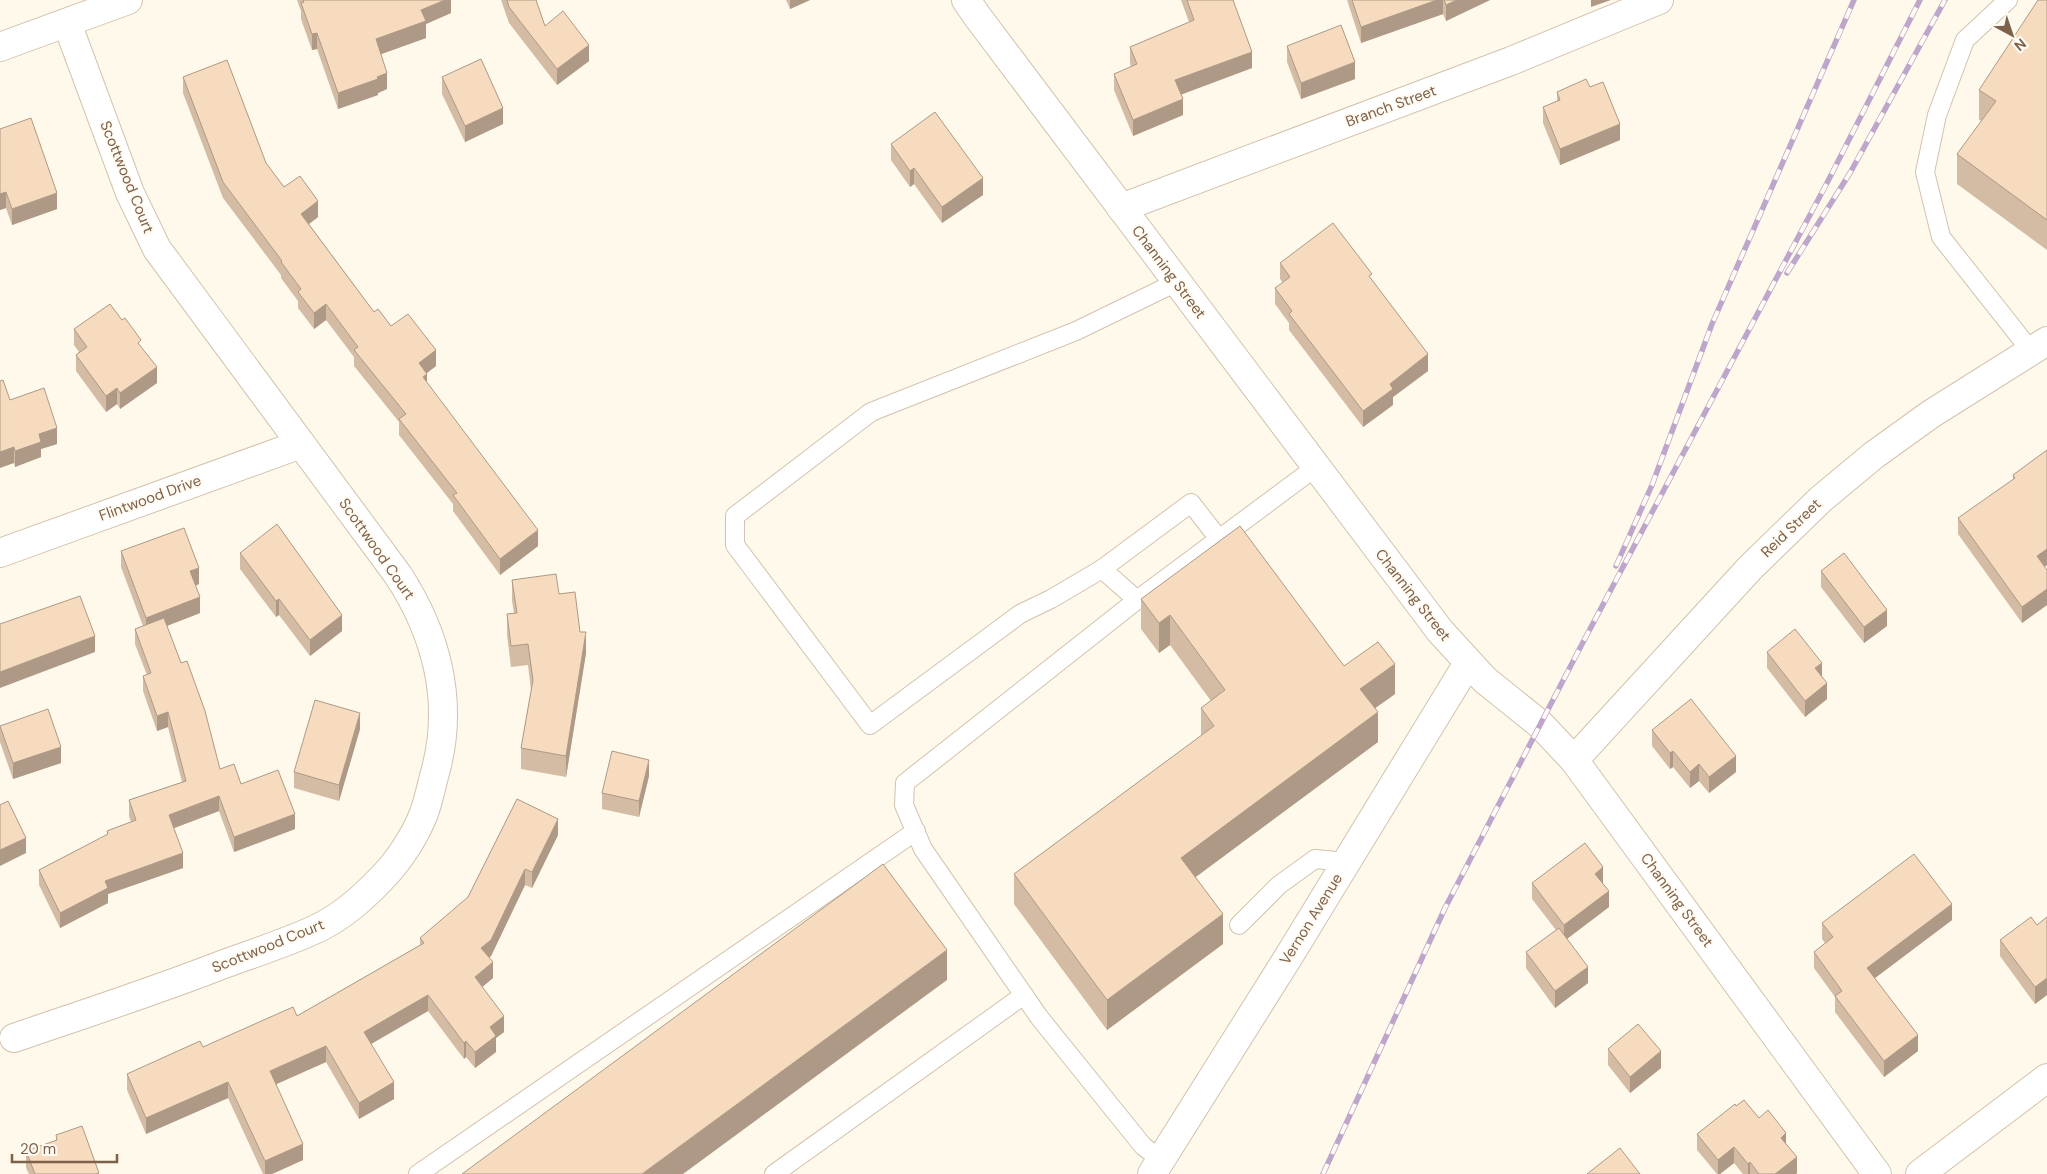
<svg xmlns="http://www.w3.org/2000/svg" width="2047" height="1174" viewBox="0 0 2047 1174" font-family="'DM Sans',sans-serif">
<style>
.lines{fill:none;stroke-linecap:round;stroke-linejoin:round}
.lane-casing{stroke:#d3c2ae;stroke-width:20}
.street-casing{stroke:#d3c2ae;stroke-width:30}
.lane{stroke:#fff;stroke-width:18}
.street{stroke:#fff;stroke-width:28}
.rail-casing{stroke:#bea5cb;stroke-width:5.5}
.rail{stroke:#fffbf3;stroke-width:4;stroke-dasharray:11;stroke-linecap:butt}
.wall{fill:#d4bca4}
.shaded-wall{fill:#ad9986}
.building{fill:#f7dbbf;stroke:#ad9986}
.labels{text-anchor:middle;stroke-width:4;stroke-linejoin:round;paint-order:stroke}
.street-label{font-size:15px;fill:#7d6149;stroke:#fffbf3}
</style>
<rect width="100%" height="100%" fill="#fef9ea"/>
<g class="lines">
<g class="lane-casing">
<g id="lane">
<polyline points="2008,0 1965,40 1937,115 1925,172 1941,237 2031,351"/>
<polyline points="1177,282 1076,331 871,412 735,516 735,545 870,725 1020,614 1051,599 1102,569 1191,503 1219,539"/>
<polyline points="1102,569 1137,600"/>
<polyline points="1239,925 1279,885 1315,859 1346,862"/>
<polyline points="1161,1160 1143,1146 1039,1017 923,849 904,805 905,783 1137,600 1316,467"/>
<polyline points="418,1174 916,831"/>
<polyline points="774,1174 1024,995"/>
</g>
</g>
<g class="street-casing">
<g id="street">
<polyline points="966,0 977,16 1440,631 1485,680 1541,725 1574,760 1877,1174"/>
<polyline points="0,47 128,0"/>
<polyline points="1121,208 1511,61 1659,0"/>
<polyline points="0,553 301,444"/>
<polyline points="1574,760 1750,568 1821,499 1874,455 1931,414 2047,341"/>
<path d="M14,1038C84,1014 155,991 224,964C254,953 286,943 316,929C340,918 363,898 381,879C399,861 415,836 424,813C429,799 432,783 436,769C454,700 436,633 398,575L157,249L130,193L67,23"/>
<polyline points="1152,1174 1289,956 1468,663"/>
<polyline points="1920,1174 2047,1078"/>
</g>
</g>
<use href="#lane" class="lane"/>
<use href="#street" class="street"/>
<g class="rail-casing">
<g id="rail">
<polyline points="1787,273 1850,173 1945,0"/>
<polyline points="1616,566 1652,485 1712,324 1854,0"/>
<polyline points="1323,1174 1445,908 1581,646 1827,183 1920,0"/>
</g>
</g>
<use href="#rail" class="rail"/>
</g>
<g class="wall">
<polygon points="297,0 451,0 451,13 426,24 426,38 381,54 387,89 378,93 378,95 338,109 317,49 312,50 301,19 301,11"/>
<polygon points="501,0 536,0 545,26 589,61 557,85 509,23"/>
<polygon points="786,0 810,0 790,9"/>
<polygon points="1181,0 1233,0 1252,68 1181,94 1183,115 1133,136 1114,90 1114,74 1131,67 1130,63 1130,47 1189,22"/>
<polygon points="1347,0 1490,0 1446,21 1443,14 1361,43"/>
<polygon points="2047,0 2047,250 1957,184 1957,154 1982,121 1979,120 1979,90"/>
<polygon points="1287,46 1355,79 1301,99 1287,62"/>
<polygon points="183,77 266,163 284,187 318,217 309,224 374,312 436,366 427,373 427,383 538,546 500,575 453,511 453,504 399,435 399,422 354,366 354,357 326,320 314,329 298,308 298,301 281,278 281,275 223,198 183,93"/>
<polygon points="442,77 503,124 465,142 442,94"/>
<polygon points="1557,92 1620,140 1560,165 1543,123 1543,107 1557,101"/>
<polygon points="0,129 57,209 12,225 6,208 0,210"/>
<polygon points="891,144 983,195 942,223 914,184 910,187 891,160"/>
<polygon points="1280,263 1372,280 1428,371 1393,397 1393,405 1363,427 1289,330 1289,323 1275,304 1275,288 1283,283 1280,279"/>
<polygon points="74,329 141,347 157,383 120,409 117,404 106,412 76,371 76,355 79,352 74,345"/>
<polygon points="10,400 57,444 41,449 41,457 15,467 14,463"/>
<polygon points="2047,450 2047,565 2044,567 2047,570 2047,605 2022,623 1958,534 1958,518 2013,480 2013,475"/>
<polygon points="121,551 199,584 195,586 200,613 167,626 220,769 241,784 295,829 234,852 219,811 174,828 183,868 108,894 108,903 60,928 39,885 39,870 107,835 107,831 131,822 129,816 129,800 182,782 168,727 157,731 143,691 143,676 147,675 135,644 135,629 143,626 121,567"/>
<polygon points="240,553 342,631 310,656 279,615 276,617 240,569"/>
<polygon points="1821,571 1887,626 1864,643 1821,587"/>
<polygon points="512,580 559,594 580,632 586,653 566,777 521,769 521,748 531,690 528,665 511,667 507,635 507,614 514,613 512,601"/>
<polygon points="1141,599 1344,666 1395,694 1375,708 1378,742 1195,877 1223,944 1107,1030 1014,904 1014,874 1201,736 1201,708 1211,701 1170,645 1159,653 1141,629"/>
<polygon points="1767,652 1822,676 1827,699 1805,717 1767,668"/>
<polygon points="0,726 61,763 13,779 0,742"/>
<polygon points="360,729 339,801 294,788 294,772"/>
<polygon points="1652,730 1736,772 1709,793 1699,781 1690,788 1673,767 1670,769 1652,746"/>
<polygon points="649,776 639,817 602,809 602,793"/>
<polygon points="558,835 532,888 525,885 491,956 489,957 493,978 482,987 504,1032 496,1038 496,1052 475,1068 466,1057 464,1059 428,1011 371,1044 394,1099 359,1119 326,1062 276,1084 303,1160 272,1174 263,1174 228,1098 146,1134 127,1090 127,1074 203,1047 297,1016 420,945 420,938"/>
<polygon points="1532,883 1603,884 1609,907 1567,939 1588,983 1555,1008 1526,968 1526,952 1556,930 1532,899"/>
<polygon points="2047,917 2047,995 2035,1004 2000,956 2000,940 2037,925"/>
<polygon points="1952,920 1875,978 1918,1051 1884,1077 1835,1012 1835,997 1814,968 1814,952 1825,943 1822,939 1822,923"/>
<polygon points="1608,1049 1661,1068 1630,1093 1608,1065"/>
<polygon points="1736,1106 1759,1118 1786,1144 1797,1173 1796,1174 1743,1174 1734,1163 1720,1174 1717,1174 1697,1150 1697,1134"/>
<polygon points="56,1135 99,1174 29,1174 26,1168 26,1151 56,1141"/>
</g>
<g class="shaded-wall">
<polygon points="445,0 451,0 451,13 426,24 426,38 376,56 376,39 421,10"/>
<polygon points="790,0 810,0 790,9"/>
<polygon points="1437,0 1443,0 1443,14 1361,43 1361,27"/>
<polygon points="1457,0 1490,0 1446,21 1446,5"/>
<polygon points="1591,0 1611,0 1591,7"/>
<polygon points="317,33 317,49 312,50 312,34"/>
<polygon points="589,45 589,61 557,85 557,69"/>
<polygon points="1252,52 1252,68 1175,97 1175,80"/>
<polygon points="1355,62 1355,79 1301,99 1301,83"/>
<polygon points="387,73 387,89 378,93 378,95 338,109 338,93"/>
<polygon points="1183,99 1183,115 1133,136 1133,120"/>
<polygon points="503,108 503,124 465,142 465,126"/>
<polygon points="1620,124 1620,140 1560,165 1560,149"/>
<polygon points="914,168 914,184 910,187 910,171"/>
<polygon points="983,178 983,195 942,223 942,207"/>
<polygon points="6,192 6,208 0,210 0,194"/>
<polygon points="57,193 57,209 12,225 12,209"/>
<polygon points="318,201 318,217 301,230 301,214"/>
<polygon points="326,304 326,320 314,329 314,313"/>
<polygon points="436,350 436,366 419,379 419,363"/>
<polygon points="1428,354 1428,371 1393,397 1393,405 1363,427 1363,411 1390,384"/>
<polygon points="157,367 157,383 120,409 120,393"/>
<polygon points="427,374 427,390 423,377"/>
<polygon points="117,388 117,404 106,412 106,396"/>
<polygon points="57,428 57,444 41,449 41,457 15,467 15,451 39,434"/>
<polygon points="14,447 14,463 0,468 0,452"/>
<polygon points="538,530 538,546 500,575 500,559"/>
<polygon points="2047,549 2047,565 2037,573 2037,556"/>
<polygon points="199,568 199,584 190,588 190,571"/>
<polygon points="2047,589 2047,605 2022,623 2022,607"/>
<polygon points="200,597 200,613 146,634 146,618"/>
<polygon points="279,599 279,615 276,617 276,601"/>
<polygon points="1887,610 1887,626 1864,643 1864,627"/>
<polygon points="342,615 342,631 310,656 310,640"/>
<polygon points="1170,615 1170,645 1159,653 1159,623"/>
<polygon points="586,632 586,653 566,777 566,756"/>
<polygon points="95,636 95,652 0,688 0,672"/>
<polygon points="1822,663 1822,679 1815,668"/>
<polygon points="1395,664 1395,694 1360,719 1360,689"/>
<polygon points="1827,683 1827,699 1805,717 1805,701"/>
<polygon points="168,712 168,727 157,731 157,716"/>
<polygon points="1378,712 1378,742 1181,888 1181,858"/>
<polygon points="360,713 360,729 339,801 339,785"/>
<polygon points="61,747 61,763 13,779 13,763"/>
<polygon points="1673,751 1673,767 1670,769 1670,753"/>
<polygon points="1736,756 1736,772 1709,793 1709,777"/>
<polygon points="649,760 649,776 639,817 639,801"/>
<polygon points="1699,764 1699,781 1690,788 1690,772"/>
<polygon points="219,796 219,811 169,830 169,815"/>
<polygon points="295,814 295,829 234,852 234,837"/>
<polygon points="558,819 558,835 532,888 532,872"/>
<polygon points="26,838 26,853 0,866 0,850"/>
<polygon points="183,853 183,868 108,894 108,903 60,928 60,913 105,881"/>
<polygon points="1603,867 1603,884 1595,890 1595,874"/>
<polygon points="525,869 525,885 491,956 481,964 481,948"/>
<polygon points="1609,891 1609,907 1564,941 1564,925"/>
<polygon points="1952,904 1952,920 1867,984 1867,968"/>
<polygon points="1223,914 1223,944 1107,1030 1107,1000"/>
<polygon points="947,950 947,980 683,1174 642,1174"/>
<polygon points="493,962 493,978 475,993 475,977"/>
<polygon points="1588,967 1588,983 1555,1008 1555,991"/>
<polygon points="2047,978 2047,995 2035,1004 2035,987"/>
<polygon points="428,995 428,1011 364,1048 364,1032"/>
<polygon points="504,1016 504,1032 496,1038 496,1052 475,1068 475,1052 490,1027"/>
<polygon points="1918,1035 1918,1051 1884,1077 1884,1061"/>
<polygon points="466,1041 466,1057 464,1059 464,1043"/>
<polygon points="326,1046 326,1062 270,1087 270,1071"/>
<polygon points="1661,1051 1661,1068 1630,1093 1630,1077"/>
<polygon points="228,1082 228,1098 146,1134 146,1118"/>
<polygon points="394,1082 394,1099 359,1119 359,1103"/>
<polygon points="1786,1133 1786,1149 1781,1138"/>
<polygon points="303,1144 303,1160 272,1174 265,1174 265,1161"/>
<polygon points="1734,1147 1734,1163 1720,1174 1718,1174 1718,1160"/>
<polygon points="1797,1157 1797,1173 1796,1174 1775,1174"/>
<polygon points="1750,1162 1750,1174 1748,1174 1748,1164"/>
</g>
<g class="building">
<polygon points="303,0 445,0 421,10 426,21 376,39 387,73 377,77 378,79 338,93 317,33 312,34 301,3 304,2"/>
<polygon points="507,0 536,0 545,26 563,11 589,45 557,69 509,7"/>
<polygon points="1187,0 1233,0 1252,52 1175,80 1183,99 1133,120 1114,74 1137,64 1130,47 1194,20"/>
<polygon points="1352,0 1437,0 1361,27"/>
<polygon points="1444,0 1457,0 1446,5"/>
<polygon points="2038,0 2047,0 2047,220 1957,154 1996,101 1979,90"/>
<polygon points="1341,25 1355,62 1301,83 1287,46"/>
<polygon points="481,59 503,108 465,126 442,77"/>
<polygon points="227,60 266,163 284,187 300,176 318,201 301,214 374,312 378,309 391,326 408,314 436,350 419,363 427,374 423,377 538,530 500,559 453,495 457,493 399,419 406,414 354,350 358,347 326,304 314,313 298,292 301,289 281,262 282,261 223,182 183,77"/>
<polygon points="1586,79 1590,87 1603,82 1620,124 1560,149 1543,107 1560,100 1557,92"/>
<polygon points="935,112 983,178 942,207 914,168 910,171 891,144"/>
<polygon points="31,118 57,193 12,209 6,192 0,194 0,129"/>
<polygon points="1333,223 1372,274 1369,276 1428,354 1390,384 1393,389 1363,411 1289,314 1292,311 1275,288 1290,277 1280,263"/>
<polygon points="110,304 122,320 125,318 141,340 138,343 157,367 120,393 117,388 106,396 76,355 87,347 74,329"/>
<polygon points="3,380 10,400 44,388 57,428 39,434 41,442 15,451 14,447 0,452 0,381"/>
<polygon points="2047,450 2047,549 2037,556 2047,570 2047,589 2022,607 1958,518 2015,478 2013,475"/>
<polygon points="277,524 342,615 310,640 279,599 276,601 240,553"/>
<polygon points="1240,526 1344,666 1378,642 1395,664 1360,689 1378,712 1181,858 1223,914 1107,1000 1014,874 1214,726 1201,708 1225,690 1170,615 1159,623 1141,599"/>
<polygon points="184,528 199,568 190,571 200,597 146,618 121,551"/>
<polygon points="1844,553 1887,610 1864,627 1821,571"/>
<polygon points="556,574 559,594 575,592 580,632 586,632 566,756 521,748 533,680 528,644 511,646 507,614 517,613 512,580"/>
<polygon points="80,596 95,636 0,672 0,624"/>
<polygon points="164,618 181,663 187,661 205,711 220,769 234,764 241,784 278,770 295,814 234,837 219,796 169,815 183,853 105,881 108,888 60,913 39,870 108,834 107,831 136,820 129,800 186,781 168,712 157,716 143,676 151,673 135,629"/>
<polygon points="1795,629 1822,663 1815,668 1827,683 1805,701 1767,652"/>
<polygon points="1691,699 1736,756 1709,777 1699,764 1690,772 1673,751 1670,753 1652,730"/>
<polygon points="315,700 360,713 339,785 294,772"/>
<polygon points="48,709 61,747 13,763 0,726"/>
<polygon points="612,751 649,760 639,801 602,793"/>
<polygon points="517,799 558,819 532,872 525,869 491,940 481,948 493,962 475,977 504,1016 490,1027 496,1036 475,1052 466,1041 464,1043 428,995 364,1032 394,1082 359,1103 326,1046 270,1071 303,1144 265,1161 228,1082 146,1118 127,1074 200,1041 203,1047 293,1007 297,1016 424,943 420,938 468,897"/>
<polygon points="8,801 26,838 0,850 0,805"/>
<polygon points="1585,843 1603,867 1595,874 1609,891 1564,925 1532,883"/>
<polygon points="1914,854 1952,904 1867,968 1918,1035 1884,1061 1835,996 1842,991 1814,952 1833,937 1822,923"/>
<polygon points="883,864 947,950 642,1174 462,1174"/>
<polygon points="2031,917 2037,925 2047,917 2047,978 2035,987 2000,940"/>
<polygon points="1559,928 1588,967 1555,991 1526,952"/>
<polygon points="1638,1024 1661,1051 1630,1077 1608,1049"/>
<polygon points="1744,1100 1759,1118 1768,1110 1786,1133 1781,1138 1797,1157 1775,1174 1759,1174 1750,1162 1748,1164 1734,1147 1718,1160 1697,1134 1735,1104 1736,1106"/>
<polygon points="82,1126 99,1173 96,1174 35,1174 26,1151 57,1140 56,1135"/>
<polygon points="1620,1148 1640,1174 1587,1174"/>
</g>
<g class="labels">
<g class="street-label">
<text transform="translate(1391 106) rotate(-20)" y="5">Branch Street</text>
<text transform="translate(127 177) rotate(68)" y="5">Scottwood Court</text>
<text transform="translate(1169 272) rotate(53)" y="5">Channing Street</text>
<text transform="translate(150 498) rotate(-20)" y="5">Flintwood Drive</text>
<text transform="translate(1791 528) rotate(-44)" y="5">Reid Street</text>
<text transform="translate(377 549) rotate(55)" y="5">Scottwood Court</text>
<text transform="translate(1413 595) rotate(52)" y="5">Channing Street</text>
<text transform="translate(1677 900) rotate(54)" y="5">Channing Street</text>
<text transform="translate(1311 919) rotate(-58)" y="5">Vernon Avenue</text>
<text transform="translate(268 946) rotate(-22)" y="5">Scottwood Court</text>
</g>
</g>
<g transform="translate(2012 35) rotate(140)" stroke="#fffbf3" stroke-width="4" paint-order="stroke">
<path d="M0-4L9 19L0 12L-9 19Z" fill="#7d6149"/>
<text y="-8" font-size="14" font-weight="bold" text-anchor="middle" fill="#7d6149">N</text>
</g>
<path d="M12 1154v8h105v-8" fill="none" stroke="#7d6149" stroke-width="2.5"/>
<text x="20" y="1154" font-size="15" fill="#7d6149" stroke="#fffbf3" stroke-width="4" paint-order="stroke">20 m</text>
</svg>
